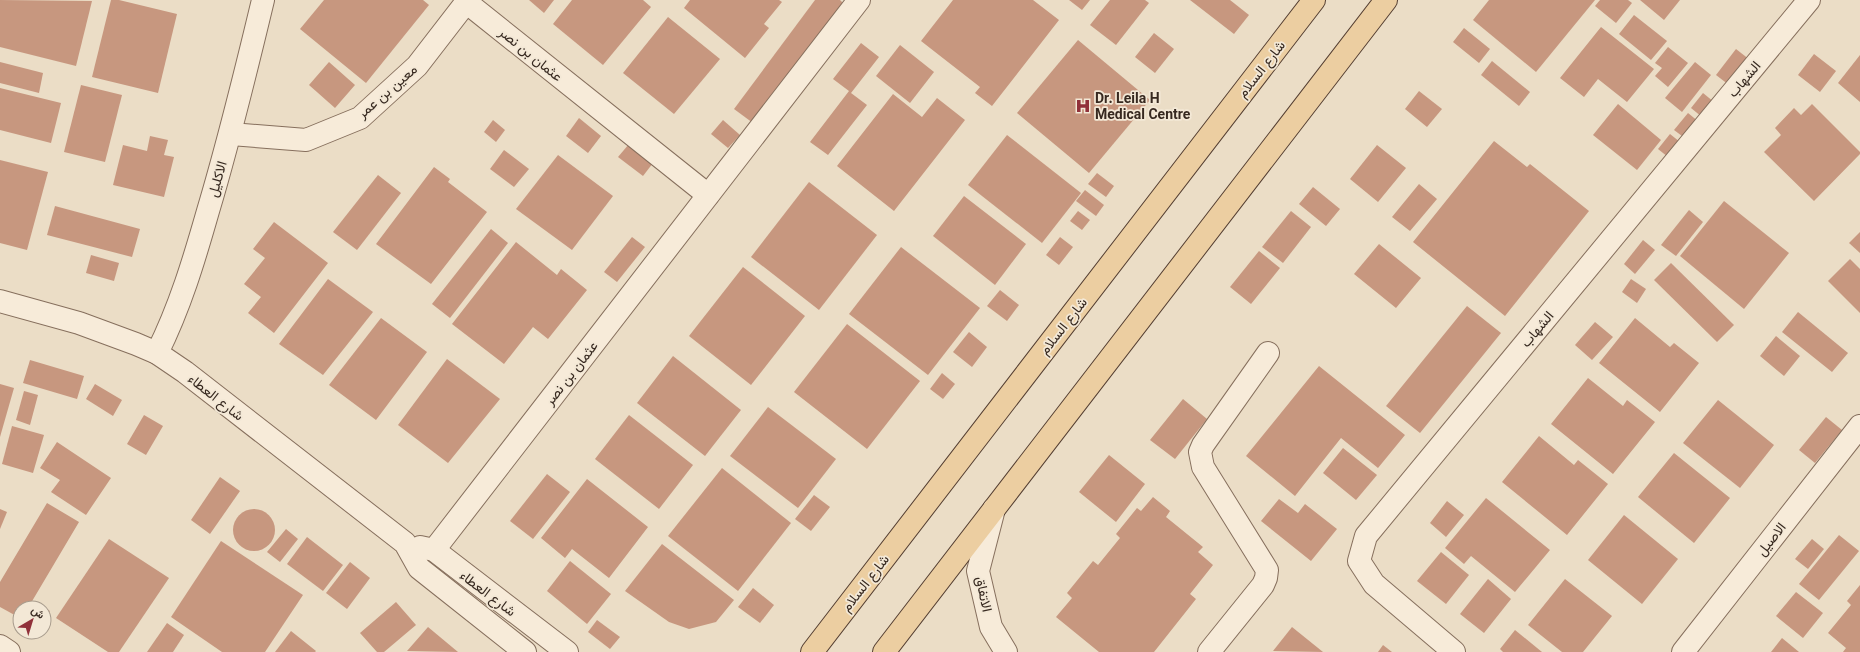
<svg xmlns="http://www.w3.org/2000/svg" width="1860" height="652" viewBox="0 0 1860 652" font-family="Georgia,Vazirmatn,serif">
<style>
.building{fill:#c7977f}
.lines{fill:none;stroke-linecap:round;stroke-linejoin:round}
.minor-casing{stroke:#866f5d;stroke-width:24}
.major-casing{stroke:#543e31;stroke-width:24}
.minor{stroke:#f7ebd9;stroke-width:22}
.major{stroke:#eccea1;stroke-width:22}
.labels{text-anchor:middle;stroke-width:3.5;stroke-linejoin:round;paint-order:stroke}
.street-label{font-size:14px;fill:#372920;stroke:#f3e8d6}
.poi-label{font-size:14px;font-weight:bold;fill:#372920;stroke:#f3e8d6;text-anchor:start}
</style>
<rect width="100%" height="100%" fill="#ebddc6"/>
<g class="building">
<polygon points="0,0 92,1 76,66 0,47"/>
<polygon points="111,0 119,0 177,14 158,93 92,77"/>
<polygon points="324,0 423,0 429,5 366,83 300,29"/>
<polygon points="529,0 554,0 544,13"/>
<polygon points="572,0 643,0 651,7 603,65 553,24"/>
<polygon points="690,0 779,0 782,2 764,24 769,28 745,58 684,8"/>
<polygon points="815,0 840,0 843,3 753,123 734,109"/>
<polygon points="953,0 1033,0 1059,20 992,106 975,93 980,87 921,41"/>
<polygon points="1069,0 1090,0 1082,10"/>
<polygon points="1110,0 1145,0 1149,3 1116,45 1090,25"/>
<polygon points="1190,0 1230,0 1249,15 1234,34"/>
<polygon points="1489,0 1595,0 1536,72 1473,20"/>
<polygon points="1600,0 1628,0 1632,3 1616,23 1595,6"/>
<polygon points="1640,0 1680,0 1664,20"/>
<polygon points="1634,15 1667,41 1651,60 1619,34"/>
<polygon points="668,17 720,59 674,114 623,73"/>
<polygon points="1601,27 1654,69 1627,102 1598,79 1584,97 1560,78"/>
<polygon points="1464,28 1490,49 1479,63 1453,42"/>
<polygon points="1154,33 1174,49 1155,73 1135,57"/>
<polygon points="1078,40 1150,100 1089,173 1017,113"/>
<polygon points="861,43 879,57 851,93 867,105 828,155 810,142 849,91 833,79"/>
<polygon points="900,45 934,72 910,103 876,76"/>
<polygon points="1668,47 1688,63 1668,87 1655,76 1662,68 1655,63"/>
<polygon points="1736,49 1750,60 1729,85 1716,75"/>
<polygon points="1814,54 1836,71 1820,92 1798,75"/>
<polygon points="1860,55 1860,102 1838,83"/>
<polygon points="1492,61 1530,92 1519,106 1481,75"/>
<polygon points="0,62 43,73 39,93 0,83"/>
<polygon points="329,62 355,85 335,108 309,85"/>
<polygon points="1695,62 1711,75 1682,112 1665,98"/>
<polygon points="81,85 122,95 105,162 64,152"/>
<polygon points="0,88 61,103 51,143 0,130"/>
<polygon points="1419,91 1442,109 1427,127 1405,109"/>
<polygon points="1703,93 1714,102 1702,117 1691,108"/>
<polygon points="893,94 922,117 937,98 965,120 894,211 837,166"/>
<polygon points="1618,104 1661,140 1637,170 1593,135"/>
<polygon points="1812,104 1860,152 1860,154 1814,201 1764,152 1781,135 1775,128 1794,108 1801,115"/>
<polygon points="1688,113 1699,122 1686,139 1674,130"/>
<polygon points="579,118 601,136 588,153 566,136"/>
<polygon points="493,120 505,130 496,142 484,132"/>
<polygon points="723,120 740,135 728,148 711,134"/>
<polygon points="1670,134 1680,142 1668,157 1658,149"/>
<polygon points="1007,135 1081,193 1042,243 968,185"/>
<polygon points="150,136 168,140 164,155 174,157 164,197 113,185 123,145 147,151"/>
<polygon points="1494,141 1527,167 1530,164 1589,211 1505,316 1413,242"/>
<polygon points="629,144 653,163 643,176 618,157"/>
<polygon points="1377,145 1406,168 1378,202 1350,179"/>
<polygon points="504,150 529,169 514,187 490,169"/>
<polygon points="558,155 613,196 572,250 516,209"/>
<polygon points="0,160 48,172 27,250 0,243"/>
<polygon points="434,167 450,179 448,182 487,212 431,284 376,244"/>
<polygon points="1097,173 1114,186 1106,197 1088,184"/>
<polygon points="378,175 401,193 357,250 333,232"/>
<polygon points="809,182 877,235 819,310 751,257"/>
<polygon points="1419,184 1437,199 1410,231 1392,217"/>
<polygon points="1313,187 1340,209 1326,226 1299,204"/>
<polygon points="1085,190 1104,205 1096,216 1076,201"/>
<polygon points="964,196 1026,244 995,285 933,236"/>
<polygon points="1724,201 1789,253 1744,309 1680,256"/>
<polygon points="55,206 140,229 132,257 47,235"/>
<polygon points="1689,210 1703,222 1676,256 1661,245"/>
<polygon points="1078,211 1090,220 1082,230 1070,221"/>
<polygon points="1291,211 1311,227 1283,263 1262,247"/>
<polygon points="274,222 328,263 274,333 248,313 261,297 244,284 265,258 253,249"/>
<polygon points="491,229 508,243 450,318 432,304"/>
<polygon points="1860,232 1860,253 1849,243"/>
<polygon points="632,237 645,247 617,282 604,272"/>
<polygon points="1060,237 1073,247 1059,265 1046,255"/>
<polygon points="1643,240 1655,250 1635,274 1624,264"/>
<polygon points="516,242 557,275 561,269 587,290 548,339 533,327 504,364 452,324"/>
<polygon points="1379,244 1421,278 1396,308 1354,274"/>
<polygon points="901,247 980,308 928,375 849,314"/>
<polygon points="1259,251 1280,268 1251,304 1230,287"/>
<polygon points="91,255 119,263 114,281 86,273"/>
<polygon points="1850,259 1860,269 1860,313 1828,281"/>
<polygon points="1671,263 1734,325 1717,342 1654,280"/>
<polygon points="743,267 805,316 751,385 689,336"/>
<polygon points="328,279 373,312 323,375 279,344"/>
<polygon points="1631,279 1646,289 1637,303 1622,292"/>
<polygon points="1000,290 1019,305 1007,321 987,306"/>
<polygon points="1467,306 1501,333 1420,433 1386,406"/>
<polygon points="1798,312 1848,353 1832,372 1782,332"/>
<polygon points="381,318 427,352 376,420 329,385"/>
<polygon points="1635,318 1670,347 1674,343 1699,363 1660,412 1599,363"/>
<polygon points="1595,322 1613,337 1592,360 1575,345"/>
<polygon points="847,324 920,381 867,449 794,392"/>
<polygon points="969,332 987,347 972,367 953,352"/>
<polygon points="1776,336 1800,356 1784,376 1760,356"/>
<polygon points="673,356 741,410 705,456 637,403"/>
<polygon points="447,359 500,399 448,463 398,425"/>
<polygon points="30,360 84,376 77,399 23,383"/>
<polygon points="1319,366 1405,435 1378,468 1341,438 1295,496 1246,456"/>
<polygon points="942,373 955,384 943,399 930,389"/>
<polygon points="1588,378 1623,406 1627,400 1655,422 1613,474 1551,424"/>
<polygon points="0,384 14,388 0,437"/>
<polygon points="95,384 122,400 113,416 86,399"/>
<polygon points="24,391 38,395 30,425 16,420"/>
<polygon points="1183,399 1207,419 1175,459 1150,440"/>
<polygon points="1718,400 1774,445 1740,488 1683,443"/>
<polygon points="768,407 836,459 798,508 730,456"/>
<polygon points="144,415 163,426 146,455 127,444"/>
<polygon points="629,415 693,465 659,509 595,459"/>
<polygon points="1826,417 1842,430 1815,463 1799,450"/>
<polygon points="12,426 44,435 33,473 2,464"/>
<polygon points="1539,436 1574,465 1578,460 1608,484 1567,535 1502,482"/>
<polygon points="57,442 111,478 86,515 51,492 60,480 40,468"/>
<polygon points="1343,448 1377,475 1356,500 1323,473"/>
<polygon points="1674,453 1730,498 1694,543 1638,497"/>
<polygon points="1109,455 1145,484 1116,522 1079,492"/>
<polygon points="722,468 791,523 738,591 668,536"/>
<polygon points="547,474 570,492 533,539 510,521"/>
<polygon points="220,477 240,491 210,534 191,520"/>
<polygon points="587,479 648,527 609,578 572,549 565,558 541,538"/>
<polygon points="814,495 830,507 811,531 795,519"/>
<polygon points="1153,497 1170,511 1166,517 1203,547 1198,552 1213,565 1190,594 1196,599 1154,652 1099,652 1056,617 1072,598 1067,593 1093,561 1098,565 1120,538 1116,534 1137,508 1141,511"/>
<polygon points="1486,498 1550,550 1515,592 1471,556 1464,564 1445,548"/>
<polygon points="1279,499 1298,513 1305,504 1337,529 1311,561 1261,521"/>
<polygon points="1447,501 1464,515 1446,537 1430,523"/>
<polygon points="47,503 79,522 28,608 20,608 20,618 0,607 0,582"/>
<circle cx="254" cy="530" r="21"/>
<polygon points="0,509 7,512 0,529"/>
<polygon points="1624,515 1678,559 1642,604 1588,560"/>
<polygon points="286,529 298,539 280,562 267,552"/>
<polygon points="1839,535 1859,551 1819,600 1799,584"/>
<polygon points="307,537 343,565 323,591 287,564"/>
<polygon points="109,539 169,578 119,652 108,652 56,618"/>
<polygon points="1812,539 1824,549 1808,569 1795,559"/>
<polygon points="221,541 303,595 265,652 222,652 171,617"/>
<polygon points="662,544 734,600 716,622 689,629 669,622 625,591"/>
<polygon points="1441,552 1469,575 1446,604 1417,581"/>
<polygon points="570,561 611,594 587,624 547,591"/>
<polygon points="350,562 370,578 347,609 326,593"/>
<polygon points="1488,579 1511,599 1484,633 1460,614"/>
<polygon points="1565,579 1612,616 1583,652 1562,652 1528,625"/>
<polygon points="1860,585 1860,652 1843,652 1846,648 1828,633 1851,605 1847,601"/>
<polygon points="753,588 774,605 760,623 738,607"/>
<polygon points="1796,592 1823,613 1803,638 1776,616"/>
<polygon points="396,602 416,625 384,652 377,652 360,633"/>
<polygon points="37,603 50,611 44,620 44,608 34,608"/>
<polygon points="597,620 620,637 610,649 588,632"/>
<polygon points="167,623 184,635 173,652 147,652"/>
<polygon points="428,627 458,652 407,651"/>
<polygon points="1292,627 1323,652 1273,651"/>
<polygon points="1515,630 1542,652 1503,652 1500,649"/>
<polygon points="291,631 316,651 315,652 275,652"/>
<polygon points="1782,638 1799,652 1771,652"/>
<polygon points="1383,645 1392,652 1378,652"/>
</g>
<g class="lines">
<g class="minor-casing">
<g id="minor">
<polyline points="466,2 708,195"/>
<polyline points="231,134 306,140 360,118 417,66 468,0"/>
<polyline points="0,301 79,323 136,344 157,353 185,372 405,543 419,568 525,652"/>
<path d="M157,353C180,307 194,260 208,211C229,141 246,71 263,0"/>
<polyline points="994,509 978,571 991,627 1006,652"/>
<polyline points="420,547 434,550 567,652"/>
<polyline points="434,550 859,0"/>
<polyline points="0,646 9,652"/>
<polyline points="1209,652 1263,585 1266,578 1267,570 1203,467 1200,452 1203,445 1268,353"/>
<polyline points="1454,652 1374,584 1359,561 1366,536 1809,0"/>
<polyline points="1683,652 1860,426"/>
</g>
</g>
<g class="major-casing">
<g id="major">
<polyline points="812,652 1314,0"/>
<polyline points="884,652 1386,0"/>
</g>
</g>
<use href="#minor" class="minor"/>
<use href="#major" class="major"/>
</g>
<defs>
<g id="hospital-bare" transform="scale(1.2)"><path d="M-5-5h3v3.5h4V-5h3V5h-3V1.5h-4V5h-3Z" fill="#91313a" stroke="#f3e8d6" stroke-width="2.5" paint-order="stroke"/></g>
</defs>
<g fill-rule="evenodd">
<use href="#hospital-bare" x="1083" y="106"/>
</g>
<g class="labels">
<g class="street-label">
<text transform="translate(531 54) rotate(39)" y="5">عثمان بن نصر</text>
<text transform="translate(1261 69) rotate(-52)" y="5">شارع السلام</text>
<text transform="translate(1744 79) rotate(-50)" y="5">الشهاب</text>
<text transform="translate(387 91) rotate(-41)" y="5">معين بن عمر</text>
<text transform="translate(217 179) rotate(-74)" y="5">الاكليل</text>
<text transform="translate(1063 326) rotate(-52)" y="5">شارع السلام</text>
<text transform="translate(1537 329) rotate(-50)" y="5">الشهاب</text>
<text transform="translate(571 373) rotate(-52)" y="5">عثمان بن نصر</text>
<text transform="translate(216 397) rotate(38)" y="5">شارع العطاء</text>
<text transform="translate(1771 539) rotate(-52)" y="5">الاصيل</text>
<text transform="translate(865 583) rotate(-52)" y="5">شارع السلام</text>
<text transform="translate(488 593) rotate(37)" y="5">شارع العطاء</text>
<text transform="translate(984 594) rotate(78)" y="5">الاتفاق</text>
</g>
<g class="poi-label">
<text x="1095" y="103">Dr. Leila H<tspan x="1095" dy="16">Medical Centre</tspan></text>
</g>
</g>
<g transform="translate(32 620) rotate(38)"><circle r="19" fill="#f3e8d6" stroke="#a89c8d"/>
<path d="M0-3L7 15L0 10L-7 15Z" fill="#91313a"/>
<text y="-6" font-size="11" font-weight="bold" text-anchor="middle" fill="#372920">ش</text>
</g>
</svg>
